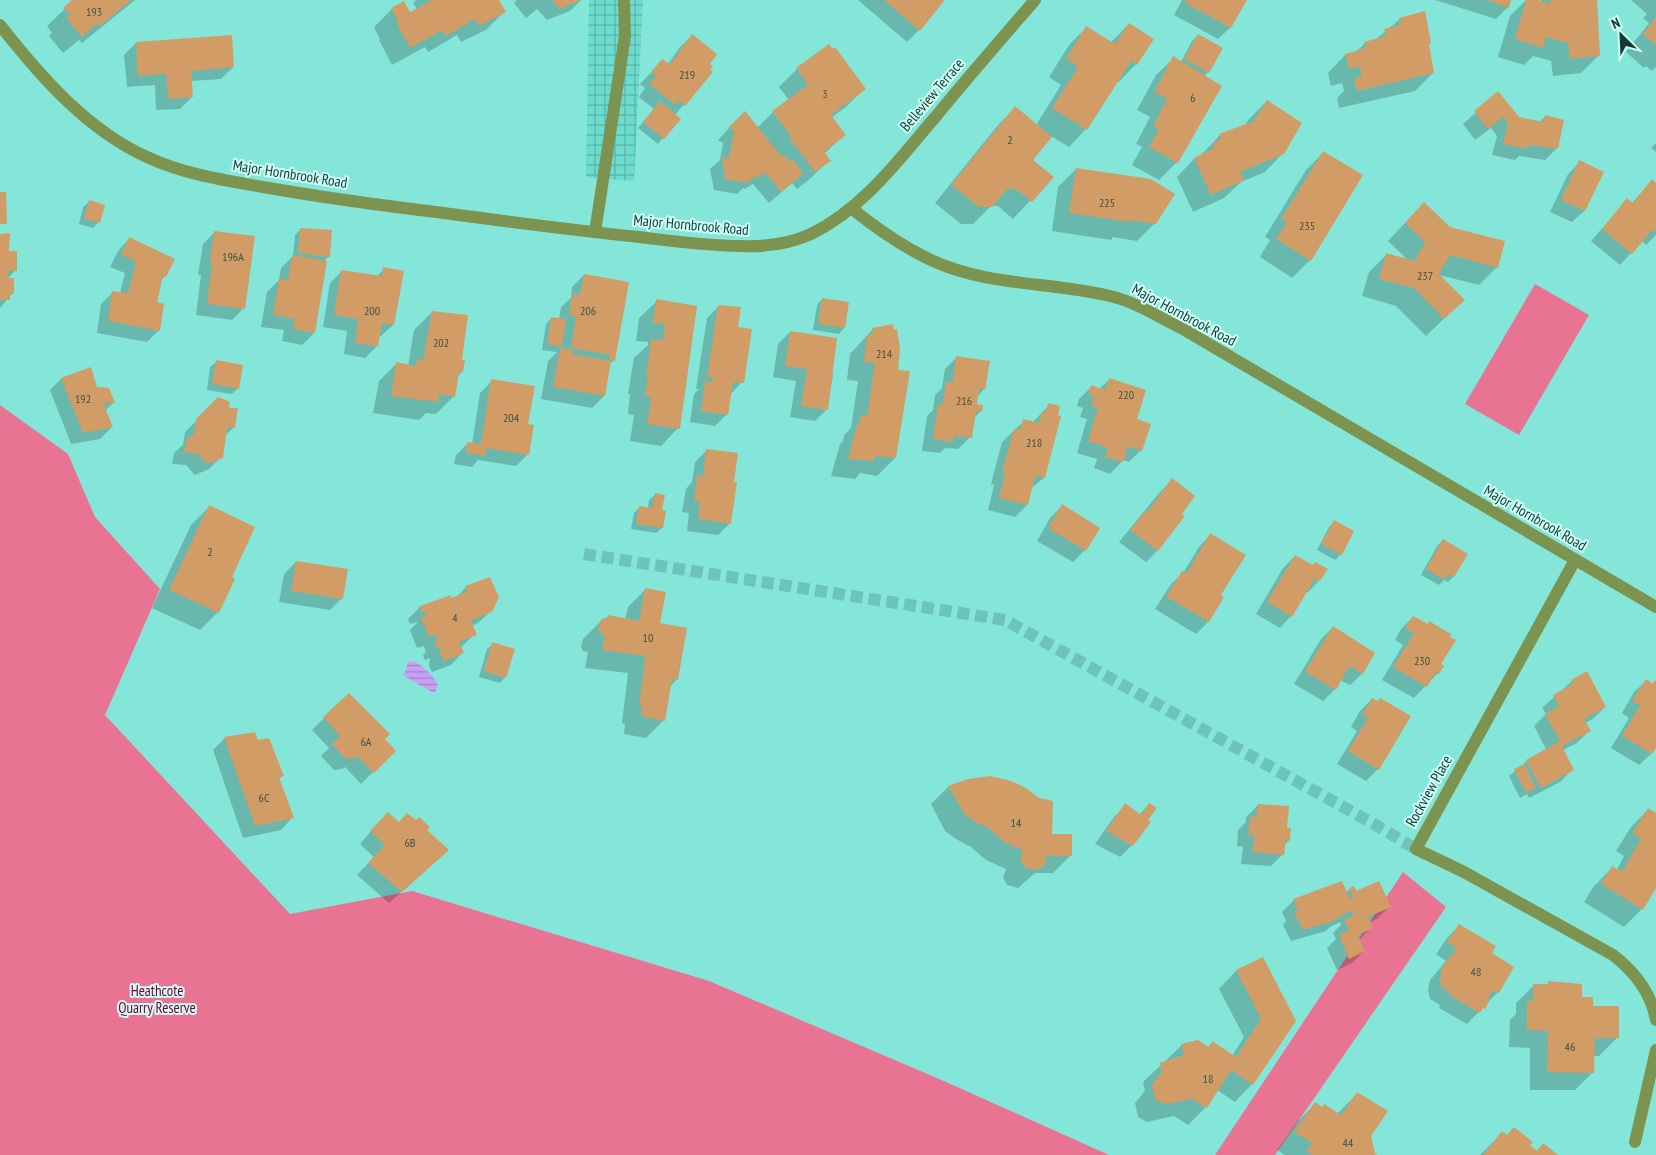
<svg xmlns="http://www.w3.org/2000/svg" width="1656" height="1155" viewBox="0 0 1656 1155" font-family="'PT Sans Narrow',sans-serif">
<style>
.industrial{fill:url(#industrial-grid)}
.green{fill:#e97393}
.water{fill:url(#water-rules)}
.shadow{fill:#0003}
.building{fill:#d29c67}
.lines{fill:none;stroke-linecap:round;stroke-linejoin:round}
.minor-tunnel{stroke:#6dc4b8;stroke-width:12;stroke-dasharray:12 6;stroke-linecap:butt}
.minor{stroke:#7d9450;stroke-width:12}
.labels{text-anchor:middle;stroke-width:4;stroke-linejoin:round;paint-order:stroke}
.number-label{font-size:12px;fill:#405342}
.street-label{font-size:15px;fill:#103b36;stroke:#d0fdf6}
.park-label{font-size:15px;fill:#760034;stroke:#d0fdf6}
</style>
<defs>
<pattern id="industrial-grid" width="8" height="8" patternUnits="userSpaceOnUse" patternTransform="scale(1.25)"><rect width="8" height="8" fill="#6cdcce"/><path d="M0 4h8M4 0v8" fill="none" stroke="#57b4a8"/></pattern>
<pattern id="water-rules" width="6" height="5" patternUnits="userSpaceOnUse" patternTransform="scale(1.25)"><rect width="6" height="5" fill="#c7a0f5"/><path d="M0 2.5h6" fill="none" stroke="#a084c7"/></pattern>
</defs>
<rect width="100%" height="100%" fill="#84e6d9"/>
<polygon class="industrial" points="589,0 643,0 634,181 586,177"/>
<g class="green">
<polygon points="1535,284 1589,315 1519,435 1465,404"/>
<polygon points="0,405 68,454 95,517 160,589 105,715 290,914 412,891 709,981 937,1078 1109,1155 0,1155"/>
<polygon points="1403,872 1446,907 1275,1155 1215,1155"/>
</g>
<path class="water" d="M413,661C422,665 435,677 438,686L435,692H432L404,676L408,662Z"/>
<g class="shadow">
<polygon points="74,0 135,0 82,43 79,40 63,53 49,36 52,33 47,26"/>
<polygon points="416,0 498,0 504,12 486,30 461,42 457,35 428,52 425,47 392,65 379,40 380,39 374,27 392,9 409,13 417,9 413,3"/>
<polygon points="517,0 581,0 570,11 547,20 537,9 526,18 514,3"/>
<polygon points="858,0 941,0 919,30 907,42"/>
<polygon points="1182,0 1245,0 1230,28 1218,39 1174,15"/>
<polygon points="1435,0 1510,0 1508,7 1496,19"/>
<polygon points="1526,0 1540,2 1541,0 1596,0 1599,55 1581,73 1553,76 1551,61 1533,56 1524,65 1498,57 1510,16"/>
<polygon points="1631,0 1656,0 1656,67 1652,71 1646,66 1644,68 1626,52 1649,23 1643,18 1647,14"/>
<polygon points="1400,19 1428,45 1433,73 1415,91 1339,108 1337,98 1344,91 1342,83 1331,86 1328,73 1345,55 1356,52 1365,43 1375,40"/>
<polygon points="1129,24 1136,64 1119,82 1117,81 1086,129 1069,147 1051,136 1031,160 1052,177 1013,219 998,206 991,206 973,224 961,224 935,203 998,125 1015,108 1036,125 1061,85 1049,77 1069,45 1087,27 1111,42"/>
<polygon points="1198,35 1208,72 1204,76 1177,162 1159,180 1132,165 1142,147 1136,144 1150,117 1137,110 1156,75 1174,58 1181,62 1192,41"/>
<polygon points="692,36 711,72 675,115 663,138 658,144 638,128 654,109 639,97 645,88 640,84 662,61 668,64 680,47"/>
<polygon points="136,43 233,67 221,79 191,81 192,97 180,109 156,110 155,85 127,87 124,55"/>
<polygon points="797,69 865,88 847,106 831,118 844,135 824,154 829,160 811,178 797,189 792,183 769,203 753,184 745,189 743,188 737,194 714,190 710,169 720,160 723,143 718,140 733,124 757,128 773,112 789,100 779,87"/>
<polygon points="1498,93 1518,118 1539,122 1545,117 1557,148 1545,160 1519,156 1515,160 1492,155 1497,136 1491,128 1475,140 1463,124"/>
<polygon points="1267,101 1283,153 1265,172 1241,182 1224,198 1193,212 1177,177 1194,159 1200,156 1220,135 1245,125 1249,119"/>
<polygon points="1656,143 1656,152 1651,148"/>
<polygon points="1324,152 1310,260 1292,278 1260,257 1270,240 1265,237 1306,170"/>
<polygon points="1580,162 1584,211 1572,222 1550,212 1568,174"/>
<polygon points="1076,169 1155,223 1137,241 1113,237 1111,240 1052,231 1058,187"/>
<polygon points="1652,181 1656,184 1656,235 1646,245 1642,241 1620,265 1591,241 1627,200 1632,203"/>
<polygon points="89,202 99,222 93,228 79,224 83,207"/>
<polygon points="1424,203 1450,228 1497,267 1479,285 1439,275 1463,300 1426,336 1396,306 1362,296 1369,272 1387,254 1408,260 1388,241"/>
<polygon points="301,229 329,256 323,262 314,333 302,345 282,341 284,330 261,327 267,292 279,280 281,268 293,256 295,235"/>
<polygon points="215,232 244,308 232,320 196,315 201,275 198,275 203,244"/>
<polygon points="0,235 15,271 7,279 13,293 0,308"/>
<polygon points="129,239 165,276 161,280 155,304 159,330 147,342 97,333 101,304 113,292 120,293 125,273 110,267 118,251"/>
<polygon points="384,269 393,325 381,336 379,336 377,346 365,358 344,354 347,331 323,327 330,283 342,271 376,277"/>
<polygon points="584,275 614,360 609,365 604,396 592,408 541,399 548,361 557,352 542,350 546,324 552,318 559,319 561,307 571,298 572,287"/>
<polygon points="822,299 844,328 839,334 813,330 817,305"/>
<polygon points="657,301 696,307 678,428 661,446 630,441 634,415 628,414 630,394 628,394 634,358 648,345 648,342 636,341 639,318"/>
<polygon points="719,306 737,328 742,382 730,395 727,414 715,426 690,422 694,394 699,389 696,389 707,318"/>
<polygon points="432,312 461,361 462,372 457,377 454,396 436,414 426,413 419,420 373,413 379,381 397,363 408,366 414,330"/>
<polygon points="873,329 897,371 895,458 877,476 860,473 855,479 831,476 840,444 843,441 844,435 851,428 858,381 847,380 850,354"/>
<polygon points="790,332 831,374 833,375 827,409 815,421 790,417 796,381 773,377 778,344"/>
<polygon points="957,357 984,389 977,397 975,405 981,411 973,419 970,437 958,449 945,448 940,453 922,451 927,416 933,410 935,395 942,388 945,369"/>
<polygon points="216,362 238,388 232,394 207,390 210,367"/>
<polygon points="61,379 96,388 113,403 105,411 112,427 100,439 71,444 50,390"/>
<polygon points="1110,379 1141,450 1129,462 1123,460 1110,474 1094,468 1097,459 1077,453 1087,419 1080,417 1083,408 1077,406 1079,399 1091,387 1099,389"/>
<polygon points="492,381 527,425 528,454 516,466 478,460 472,467 454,464 456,455 468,443 472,444 480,393"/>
<polygon points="219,399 228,409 234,427 224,437 221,457 209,469 195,475 186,465 172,464 174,453 183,445 185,432"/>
<polygon points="1049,405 1044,478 1030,489 1027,505 1015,517 988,510 994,485 991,484 1002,442 1024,421 1032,423"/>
<polygon points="707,450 730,523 718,535 687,531 689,513 682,512 686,489 692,482 695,462"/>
<polygon points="1172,480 1180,514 1183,517 1157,551 1146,562 1119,542 1160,492"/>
<polygon points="655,495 661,511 662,528 656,533 631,529 634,513 640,507 648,508 649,500"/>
<polygon points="1062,506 1098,528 1085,550 1073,562 1037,541 1050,518"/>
<polygon points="209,507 218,612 200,630 152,608 191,525"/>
<polygon points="1334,522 1341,554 1335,560 1317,550 1329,527"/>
<polygon points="1210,535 1220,596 1223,597 1208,622 1196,634 1155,609 1171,584 1183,573 1199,547"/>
<polygon points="1443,540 1466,554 1453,577 1448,582 1444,580 1439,585 1421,575 1437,546"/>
<polygon points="1295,556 1319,581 1308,592 1306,592 1291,616 1280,628 1256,614 1283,568"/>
<polygon points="296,562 342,598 330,610 279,602 284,574"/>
<polygon points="466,587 491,611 478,623 472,626 475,634 460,648 462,653 451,665 432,672 429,666 430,658 425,660 423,655 426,652 424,646 417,648 410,630 418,622 410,624 408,619 420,607 456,598"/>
<polygon points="645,590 677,679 670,687 664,720 646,738 624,734 625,724 622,723 628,673 585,668 588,652 583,651 581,647 583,639 601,621 609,616 625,619 628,607"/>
<polygon points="1413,617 1439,665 1438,673 1414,698 1382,680 1403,645 1395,640 1401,629"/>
<polygon points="1333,627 1373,654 1362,674 1350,685 1340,680 1335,689 1323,701 1294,684 1321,639"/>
<polygon points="493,644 505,677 500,683 479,677 487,649"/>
<polygon points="1572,681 1605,707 1593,719 1585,723 1589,731 1577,743 1563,750 1572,770 1560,782 1529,798 1527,794 1520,798 1509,776 1527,761 1546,749 1534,726 1546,714 1542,708"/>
<polygon points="1646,681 1652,684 1656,681 1656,746 1651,754 1639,765 1611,748 1629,718 1622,713 1634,692"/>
<polygon points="1372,699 1378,769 1366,781 1337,764 1357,731 1351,727 1360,711"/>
<polygon points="324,718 383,739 395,751 361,784 345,767 342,769 334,770 321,756 329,748 312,730"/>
<polygon points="254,734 257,742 282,776 279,779 292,818 281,830 243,838 213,750 224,739"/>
<polygon points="969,780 1050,835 1071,855 1053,873 1035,873 1018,888 1007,885 1003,878 1006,869 986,860 971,847 956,839 945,831 931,804 948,787"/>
<polygon points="1149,804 1132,845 1120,857 1095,844 1114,817 1126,805 1139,815"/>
<polygon points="1258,805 1286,829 1289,840 1284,845 1283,854 1271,866 1241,864 1243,847 1237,846 1238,830 1246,822 1246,817"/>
<polygon points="1648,810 1656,814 1656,888 1655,888 1642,909 1624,927 1584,902 1594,886 1612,868 1616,871 1624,856 1616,851 1631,827"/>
<polygon points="399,823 425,830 435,862 389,903 357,875 374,857 360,844 376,825"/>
<polygon points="1353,887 1356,893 1389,907 1377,919 1369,922 1372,927 1359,940 1364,951 1352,963 1337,970 1327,948 1336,939 1333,933 1341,925 1340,922 1330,927 1326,931 1291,941 1283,925 1286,921 1282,912 1294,900 1345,893"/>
<polygon points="1459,926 1490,954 1498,992 1467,1024 1439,1008 1440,1005 1430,999 1428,990 1430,980 1446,961 1436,954 1447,938"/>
<polygon points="1262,958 1294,1021 1252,1084 1235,1102 1217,1090 1206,1107 1188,1125 1174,1116 1147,1122 1138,1117 1135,1103 1145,1091 1143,1082 1182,1045 1207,1048 1212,1043 1232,1056 1244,1037 1219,989 1236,971"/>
<polygon points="1549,983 1592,1007 1617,1038 1599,1056 1593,1056 1593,1072 1575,1090 1530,1090 1530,1048 1509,1047 1510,1020 1516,1014 1516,1003 1534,985 1546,985"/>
<polygon points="1357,1094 1375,1155 1285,1155 1277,1150 1297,1122 1315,1104 1337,1114"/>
<polygon points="1502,1133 1528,1145 1536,1151 1543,1145 1556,1155 1480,1155"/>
</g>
<g class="building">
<polygon points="72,0 131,0 100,26 97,23 82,37 66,18 70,14 63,8"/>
<polygon points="432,0 499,0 506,12 479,26 475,19 446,36 443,30 410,48 396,22 398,21 391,8 404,1 410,12"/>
<polygon points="552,0 581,0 559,9"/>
<polygon points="884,0 943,0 944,1 920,31"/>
<polygon points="1187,0 1247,0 1231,28 1185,3"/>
<polygon points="1486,0 1511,0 1509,8"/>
<polygon points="1526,0 1538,0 1550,4 1550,0 1597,0 1600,56 1570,59 1568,43 1546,37 1543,48 1515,39"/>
<polygon points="1425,11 1431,43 1429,44 1434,73 1357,91 1354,79 1362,76 1359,66 1349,69 1345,54 1366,48 1364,42 1386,36 1384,29 1400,25 1399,18"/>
<polygon points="1656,17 1656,45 1643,34"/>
<polygon points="1129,23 1154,39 1137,65 1131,61 1087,130 1052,108 1078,67 1066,59 1086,26 1115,44"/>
<polygon points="692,34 717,54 710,64 713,66 710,70 713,72 685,106 680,100 675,105 649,84 656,76 651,72 662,59 670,64"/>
<polygon points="1198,34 1223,48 1209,73 1184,59"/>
<polygon points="232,35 234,67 191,71 193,97 168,99 166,74 138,76 136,42"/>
<polygon points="829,44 833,49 835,47 866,89 831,115 846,135 824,152 831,161 815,172 789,138 791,136 772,111 808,85 796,68"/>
<polygon points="1173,56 1222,86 1178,163 1149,147 1159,129 1153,126 1167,99 1154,92"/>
<polygon points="1498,91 1519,117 1543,122 1545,115 1564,120 1558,149 1529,145 1528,149 1503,144 1508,123 1503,117 1488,129 1474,111"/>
<polygon points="1267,100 1302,123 1284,154 1240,172 1244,180 1211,195 1194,158 1214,148 1212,143 1221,139 1219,134 1254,121"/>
<polygon points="660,101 681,119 664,139 643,122"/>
<polygon points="1015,106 1052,137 1033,160 1054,177 1032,202 1016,189 1007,189 992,207 979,207 951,185"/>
<polygon points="745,111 781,156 784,154 789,162 793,159 803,174 781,192 766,173 757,178 755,176 749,181 750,183 725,179 722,156 729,158 734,131 729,127"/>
<polygon points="1323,151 1363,175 1311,261 1276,239 1287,222 1281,219"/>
<polygon points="1579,160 1604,172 1585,211 1561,200"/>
<polygon points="1076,168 1151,179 1175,194 1156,224 1130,220 1130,222 1069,213"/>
<polygon points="1652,179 1656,183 1656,231 1653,229 1632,254 1602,229 1627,198 1633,203"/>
<polygon points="0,192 6,192 7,224 0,224"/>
<polygon points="89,200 105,205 100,223 84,219"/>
<polygon points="1424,202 1450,227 1505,241 1498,268 1450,255 1439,274 1465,300 1444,319 1414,288 1379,279 1386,253 1415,261 1425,242 1405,223"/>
<polygon points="300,228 332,230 330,257 298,253"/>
<polygon points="214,231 255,236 245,309 207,304 212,264 210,263"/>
<polygon points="10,233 9,251 17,251 17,271 8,271 8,278 14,278 14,294 10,293 10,300 0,300 0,234"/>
<polygon points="129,237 175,259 166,277 163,276 157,302 164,304 160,331 108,321 112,291 128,293 136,261 121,255"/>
<polygon points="292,255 327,261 315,333 293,329 295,319 273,315 279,278 288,280"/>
<polygon points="383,267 404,271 394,325 382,323 378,346 355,343 358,319 334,315 341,270 382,276"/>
<polygon points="584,274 629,282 615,361 609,359 610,355 571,348 576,316 569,316 572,294 580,295"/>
<polygon points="822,298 849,302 845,328 818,324"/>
<polygon points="656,299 697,306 680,429 647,424 651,397 645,396 648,377 646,377 651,339 663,340 665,324 653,323"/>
<polygon points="718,305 741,307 738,327 752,329 744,383 733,382 728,415 701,411 705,381 712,382 713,378 707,377"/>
<polygon points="432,311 468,315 462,360 465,360 463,372 459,372 455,397 439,394 438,402 391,396 396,362 416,366 417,359 423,360"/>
<polygon points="551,317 566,319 562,347 547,344"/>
<polygon points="893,324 894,330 897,329 900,349 898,370 910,371 896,458 875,456 874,461 848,459 857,425 859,425 861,415 867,416 875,363 864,362 867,335 873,334 872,328"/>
<polygon points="790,331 837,338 828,410 801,406 807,369 785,366"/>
<polygon points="560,348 573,350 572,354 611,361 605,396 553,387"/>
<polygon points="956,356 990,361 985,390 979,389 977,404 983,405 982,412 976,411 972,438 954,436 953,442 933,439 938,403 943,404 946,382 953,382"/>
<polygon points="216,360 243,365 239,389 212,384"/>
<polygon points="91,367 97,387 109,388 115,403 103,403 113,427 83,433 61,378"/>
<polygon points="1109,378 1146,390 1137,419 1151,424 1142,451 1128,446 1123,462 1105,457 1108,448 1088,441 1098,408 1091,405 1094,396 1088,394 1091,385 1105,390"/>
<polygon points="491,379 535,386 528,424 534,425 529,455 486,448 485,456 466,453 467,442 481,444"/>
<polygon points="218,397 230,402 229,408 238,408 235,428 227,427 223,458 207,464 198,454 184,452 186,440 194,434 196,419"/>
<polygon points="1048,403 1060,406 1058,415 1061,416 1045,478 1035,476 1028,505 999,498 1005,473 1002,472 1014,429 1019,430 1019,428 1021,428 1023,419 1039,423 1042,411 1046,412"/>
<polygon points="706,449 738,453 734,482 737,482 731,524 698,519 700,502 694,501 697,475 703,476"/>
<polygon points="1172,478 1195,496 1182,514 1185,516 1158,551 1130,530 1146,510 1148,511"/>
<polygon points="655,493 665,495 662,510 666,511 663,528 636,524 639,506 652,508"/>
<polygon points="1062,504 1100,528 1086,551 1048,528"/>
<polygon points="209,505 255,527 232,577 235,579 219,613 169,590"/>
<polygon points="1334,520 1354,531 1342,555 1321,544"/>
<polygon points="1210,533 1246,555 1221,595 1224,597 1209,622 1166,597 1182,571 1187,573"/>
<polygon points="1443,539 1468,554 1454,577 1449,574 1445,580 1426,569"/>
<polygon points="1295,555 1313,565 1315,562 1328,569 1320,581 1315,578 1292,617 1267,602"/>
<polygon points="296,561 348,569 343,599 291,591"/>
<polygon points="490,577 499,597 492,612 471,620 477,635 459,642 464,653 444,661 440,653 441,647 437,649 434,642 438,641 436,635 429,637 421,617 427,615 426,612 422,613 420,606 451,595 451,598 467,592 465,586"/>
<polygon points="645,588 666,592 660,623 687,628 678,680 672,679 665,721 641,716 642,706 639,706 645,656 602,650 605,634 601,634 598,629 601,620 603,618 607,619 608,615 639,621"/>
<polygon points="1413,616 1428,624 1429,621 1451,634 1450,637 1456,640 1441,664 1444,666 1439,674 1436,672 1427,687 1393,667 1414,633 1405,628"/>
<polygon points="1333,626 1375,653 1363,674 1349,666 1336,690 1305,672"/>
<polygon points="492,642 515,649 506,678 484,671"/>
<polygon points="1587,671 1606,707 1584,719 1591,731 1562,746 1574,770 1541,788 1526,760 1560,741 1545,714 1559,706 1553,695 1573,684 1571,680"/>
<polygon points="1646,679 1653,684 1656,679 1656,748 1652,754 1622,736 1640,705 1632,701"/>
<polygon points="349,693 390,734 385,739 396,751 374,773 357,756 355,758 346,759 332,744 340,736 323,717"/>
<polygon points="1372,698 1378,701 1380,698 1411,716 1379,770 1348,751 1368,718 1362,715"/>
<polygon points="255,732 258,740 269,738 284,776 279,777 294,818 255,826 224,737"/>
<polygon points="1524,764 1536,788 1526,793 1514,769"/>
<polygon points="990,776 1011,781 1026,788 1039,798 1053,801 1052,834 1072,834 1072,856 1046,856 1046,864 1037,870 1025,868 1020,859 1023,851 1003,841 987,827 978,824 965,815 948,786 968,779"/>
<polygon points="1125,803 1141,815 1149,803 1157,808 1148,820 1151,822 1133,846 1106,831"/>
<polygon points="1258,804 1289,806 1287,828 1291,828 1290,841 1286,840 1284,855 1253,852 1254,835 1248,835 1250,816 1256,817"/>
<polygon points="1648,808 1656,813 1656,888 1643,910 1601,884 1612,866 1618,870 1620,869 1623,871 1641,838 1632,833"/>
<polygon points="388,812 399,822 407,813 416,820 419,817 430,827 427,830 449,850 402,892 368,863 385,845 370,831"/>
<polygon points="1342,881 1350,899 1353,898 1349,888 1354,886 1356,891 1379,881 1391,907 1368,917 1373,928 1358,935 1365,951 1349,959 1339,935 1349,930 1344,920 1354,915 1352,911 1338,917 1339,919 1303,930 1294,912 1298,910 1293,899"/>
<polygon points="1459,924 1496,946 1492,953 1514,967 1499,993 1493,990 1488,998 1490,999 1485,1009 1483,1008 1480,1013 1450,996 1451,993 1441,987 1441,985 1440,977 1442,967 1457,948 1447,942"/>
<polygon points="1263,957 1296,1021 1253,1085 1231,1070 1207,1108 1192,1099 1166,1104 1155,1100 1152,1085 1159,1075 1162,1074 1160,1063 1184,1055 1181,1044 1198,1040 1209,1047 1212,1041 1236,1057 1261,1019 1236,970"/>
<polygon points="1548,981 1582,984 1582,997 1593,997 1593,1006 1619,1006 1619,1038 1595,1038 1594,1073 1547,1072 1548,1031 1527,1030 1527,1001 1533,1001 1533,984 1548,984"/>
<polygon points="1357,1092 1388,1111 1371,1136 1375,1153 1377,1155 1312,1155 1306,1151 1312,1143 1294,1132 1315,1102 1322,1107 1324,1104 1341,1115"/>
<polygon points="1514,1127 1533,1142 1530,1145 1537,1151 1543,1143 1558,1155 1483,1155 1502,1131 1507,1135"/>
</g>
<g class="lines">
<polyline class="minor-tunnel" points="584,554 1005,620 1374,824 1416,849"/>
<g class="minor">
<path d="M0,25C40,76 87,130 147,157C183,174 223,180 263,187C320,197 378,205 436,212C503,221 571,230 639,237C672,241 707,246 741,246C765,247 789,244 811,234C863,209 900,158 937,115C969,76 1002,38 1035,0"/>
<path d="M851,208C876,228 903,247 931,260C986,286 1051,282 1110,296C1136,302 1159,317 1183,329L1656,607"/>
<polyline points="595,232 625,36 624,0"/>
<path d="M1575,560L1416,849L1464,872L1613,955C1635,972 1651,992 1656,1020"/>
<polyline points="1635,1142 1656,1050"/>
</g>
</g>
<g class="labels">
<g class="number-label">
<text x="94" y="16">193</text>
<text x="687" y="79">219</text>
<text x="825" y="98">3</text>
<text x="1193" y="102">6</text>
<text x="1010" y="144">2</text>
<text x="1107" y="207">225</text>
<text x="1307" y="230">235</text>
<text x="233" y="261">196A</text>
<text x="1425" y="280">237</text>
<text x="372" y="315">200</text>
<text x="588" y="315">206</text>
<text x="441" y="347">202</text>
<text x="884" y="358">214</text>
<text x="1126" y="399">220</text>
<text x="83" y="403">192</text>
<text x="964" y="405">216</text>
<text x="511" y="422">204</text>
<text x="1034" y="447">218</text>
<text x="210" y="556">2</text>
<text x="455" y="622">4</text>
<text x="648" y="642">10</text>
<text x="1422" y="665">230</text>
<text x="366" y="746">6A</text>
<text x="264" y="802">6C</text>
<text x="1016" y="827">14</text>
<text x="410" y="847">6B</text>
<text x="1476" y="976">48</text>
<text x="1570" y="1051">46</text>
<text x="1208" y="1083">18</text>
<text x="1348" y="1147">44</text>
</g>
<g class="street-label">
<text transform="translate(932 95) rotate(-50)" y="5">Belleview Terrace</text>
<text transform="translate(290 174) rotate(9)" y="5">Major Hornbrook Road</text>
<text transform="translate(691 225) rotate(5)" y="5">Major Hornbrook Road</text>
<text transform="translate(1184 315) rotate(28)" y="5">Major Hornbrook Road</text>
<text transform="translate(1535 518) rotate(30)" y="5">Major Hornbrook Road</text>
<text transform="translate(1429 791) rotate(-61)" y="5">Rockview Place</text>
</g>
<g class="park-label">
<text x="157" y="996">Heathcote<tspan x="157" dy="17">Quarry Reserve</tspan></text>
</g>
</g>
<g transform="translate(1621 35) rotate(336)" stroke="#d0fdf6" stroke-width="4" paint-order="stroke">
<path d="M0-4L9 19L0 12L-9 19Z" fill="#103b36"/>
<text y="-8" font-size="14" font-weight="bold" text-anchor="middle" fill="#103b36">N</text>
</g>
</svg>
